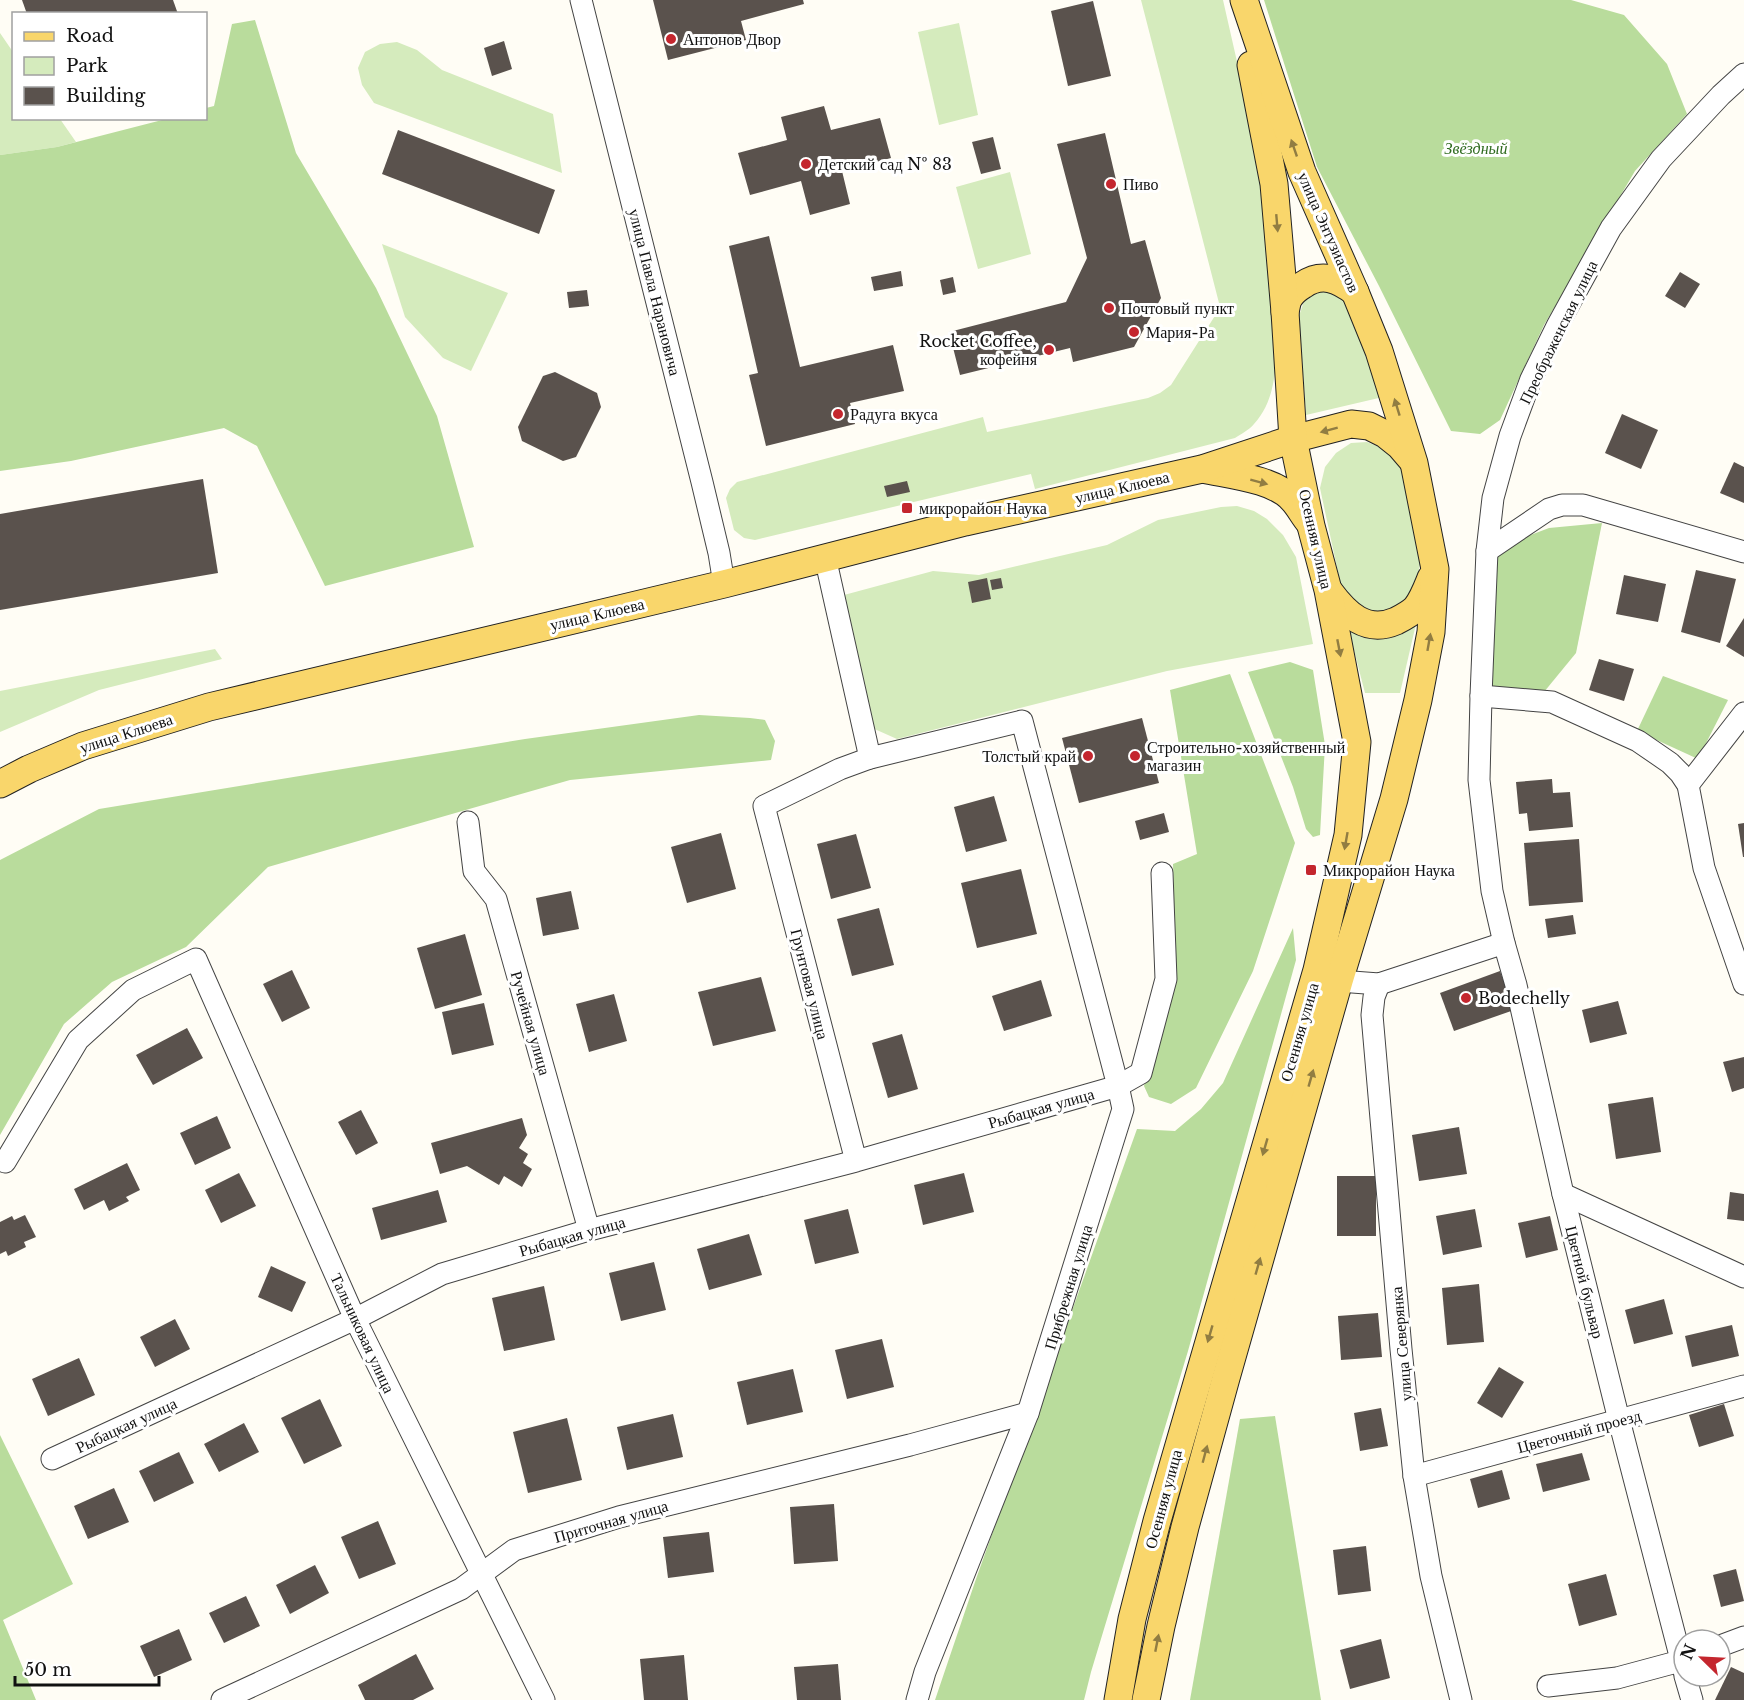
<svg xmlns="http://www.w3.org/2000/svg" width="1744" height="1700" viewBox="0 0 1744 1700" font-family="'Libre Baskerville',serif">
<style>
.green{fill:#d5ebbd}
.forest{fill:#b9dc9c}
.building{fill:#5a524d}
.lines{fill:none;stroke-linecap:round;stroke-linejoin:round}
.minor-casing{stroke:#444;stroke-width:23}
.major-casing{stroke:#222;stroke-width:29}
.minor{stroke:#fff;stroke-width:21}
.major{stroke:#f9d66b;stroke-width:27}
.oneway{fill:#917d42}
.poi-dot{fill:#c4262e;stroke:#fff;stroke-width:2}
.labels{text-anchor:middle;stroke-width:6;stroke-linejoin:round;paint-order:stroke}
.poi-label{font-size:16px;fill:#111;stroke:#fff;text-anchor:start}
.park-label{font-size:16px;font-style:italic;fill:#2f6b1f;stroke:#fff}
.street-label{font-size:16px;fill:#111;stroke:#fff}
</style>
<rect width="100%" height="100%" fill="#fffdf5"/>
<g class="green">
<path d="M1141,0H1223L1258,154L1277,350C1275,377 1273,403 1254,424C1249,430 1241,434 1235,438L1035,489L1031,474L755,540L744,538L734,530L726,498L730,489L737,482L983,417L987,432L1148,398L1160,393L1171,385L1218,311L1219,303Z"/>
<polygon points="959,23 978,115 939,125 918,32"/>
<polygon points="0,33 13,52 14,118 60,119 76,142 57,147 0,155"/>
<polygon points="397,42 417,50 442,70 553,114 562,173 374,103 362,85 358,68 365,52 380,44"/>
<polygon points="1010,172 1031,254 978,269 956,187"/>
<polygon points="382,244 508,293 471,371 443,358 405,317"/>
<path d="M1314,292C1326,292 1334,291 1343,300L1383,397L1306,415L1299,316L1304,301Z"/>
<polygon points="1367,442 1384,449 1398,463 1404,478 1420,564 1417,581 1410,596 1398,605 1384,612 1368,613 1342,591 1320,488 1325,467 1336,453 1351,443"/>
<polygon points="1237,506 1254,511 1267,519 1283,535 1296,557 1313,644 1167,671 897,739 870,727 844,595 933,571 979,575 1107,545 1158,520 1221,507"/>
<path d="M1416,624L1400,693H1365L1349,631C1376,640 1393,641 1416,624Z"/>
<polygon points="215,649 222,659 99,690 0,732 0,691"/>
</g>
<g class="forest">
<polygon points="1264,0 1571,0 1624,15 1667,64 1687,114 1635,171 1544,325 1500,420 1480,434 1451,431 1379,286 1317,167"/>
<polygon points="255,20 296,153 376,288 437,416 474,547 325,586 257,446 224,428 71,461 0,471 0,155 57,147 166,119 206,118 206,108 214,106 232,24"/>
<polygon points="1602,523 1576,653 1544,692 1493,688 1490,619 1494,549 1549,528"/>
<polygon points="1290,662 1313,670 1325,745 1320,835 1313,837 1306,829 1293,787 1248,672"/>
<polygon points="1230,674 1295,843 1253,971 1196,1088 1171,1104 1149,1097 1144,1086 1176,975 1173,864 1197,854 1170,690"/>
<polygon points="1663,676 1728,700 1698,759 1637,731"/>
<polygon points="699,715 750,718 765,720 775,741 771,760 570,780 268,867 186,947 112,982 64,1024 0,1135 0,860 99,809 525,739"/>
<polygon points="1293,928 1296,960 1188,1351 1091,1672 1084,1700 935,1700 976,1579 1137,1129 1175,1131 1201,1109 1223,1083"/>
<polygon points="1275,1416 1321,1700 1190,1700 1240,1419"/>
<polygon points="0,1435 73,1584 3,1620 36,1700 0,1700"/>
</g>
<g class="building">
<polygon points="22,0 173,0 178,14 27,14"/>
<polygon points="653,0 803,0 804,4 741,21 746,40 668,60"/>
<polygon points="1093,1 1111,76 1068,86 1051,11"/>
<polygon points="504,41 512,69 492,76 484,48"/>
<polygon points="824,106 831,130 880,118 891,158 842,171 850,204 810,215 801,181 750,195 738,153 787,140 781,117"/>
<polygon points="398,130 555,190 539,234 382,174"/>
<polygon points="1105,133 1131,244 1145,240 1161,298 1134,347 1073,362 1070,348 960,375 949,332 1066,302 1087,258 1057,144"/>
<polygon points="993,137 1001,169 981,174 972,142"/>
<polygon points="769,236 800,367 893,345 904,391 850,403 855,424 766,446 749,375 758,373 729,246"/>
<polygon points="901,271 903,286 874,291 871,277"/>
<polygon points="1680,272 1700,284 1685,308 1665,296"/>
<polygon points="953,277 956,292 943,295 940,280"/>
<polygon points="587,290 589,306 569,308 567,292"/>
<polygon points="555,372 597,393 601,407 576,457 563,461 522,441 518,427 543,376"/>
<polygon points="1622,414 1658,430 1641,469 1605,453"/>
<polygon points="1734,462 1744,467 1744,503 1720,493"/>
<polygon points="203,479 218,573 0,610 0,514"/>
<polygon points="907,481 910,492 887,497 884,486"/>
<polygon points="1696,570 1736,579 1720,643 1681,632"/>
<polygon points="1624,575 1666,584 1658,622 1616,614"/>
<polygon points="987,578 991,599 972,603 968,582"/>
<polygon points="1001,578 1003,588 992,590 990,580"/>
<polygon points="1744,618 1744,657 1726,646"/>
<polygon points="1599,659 1634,669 1624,701 1589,690"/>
<polygon points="1142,718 1159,783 1079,803 1062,738"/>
<polygon points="1552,779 1553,793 1570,792 1573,827 1529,831 1527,813 1519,814 1516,782"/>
<polygon points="994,796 1007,841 966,852 954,807"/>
<polygon points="1164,813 1169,832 1140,840 1135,821"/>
<polygon points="1744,823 1744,857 1743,857 1738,824"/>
<polygon points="721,833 736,889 687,903 671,847"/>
<polygon points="856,834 871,888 831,899 817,844"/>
<polygon points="1579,839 1583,902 1529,906 1524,843"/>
<polygon points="1021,869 1037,934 977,948 961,883"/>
<polygon points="571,891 579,929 543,936 536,898"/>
<polygon points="879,908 894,965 852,976 837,919"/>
<polygon points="1573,915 1576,934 1548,938 1545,919"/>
<polygon points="465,934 482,995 435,1009 417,948"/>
<polygon points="292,970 310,1008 282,1022 263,984"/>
<polygon points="1500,971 1514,1010 1454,1031 1440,993"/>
<polygon points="761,977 776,1031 713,1046 698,992"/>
<polygon points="1041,980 1052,1016 1004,1031 992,996"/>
<polygon points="614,994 627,1041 589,1052 576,1004"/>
<polygon points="1618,1001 1627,1034 1590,1043 1582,1010"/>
<polygon points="484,1003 494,1045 452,1055 442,1012"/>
<polygon points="187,1028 203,1058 153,1085 136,1055"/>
<polygon points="902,1034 918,1089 888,1098 872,1043"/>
<polygon points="1744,1057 1744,1088 1732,1092 1723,1062"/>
<polygon points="1653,1097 1661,1152 1616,1159 1608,1104"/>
<polygon points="361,1110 378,1143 356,1155 338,1122"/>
<polygon points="217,1116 231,1148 195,1165 180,1133"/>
<polygon points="522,1118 527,1135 519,1148 528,1154 523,1163 532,1169 522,1187 504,1176 499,1185 467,1166 440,1174 431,1143"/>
<polygon points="1459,1127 1467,1174 1419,1181 1412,1135"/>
<polygon points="127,1163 140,1190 126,1197 129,1201 109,1211 104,1200 84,1210 74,1189"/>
<polygon points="239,1173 256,1206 221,1223 205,1190"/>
<polygon points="964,1173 974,1212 923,1225 914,1185"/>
<rect x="1337" y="1176" width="39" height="60"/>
<polygon points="438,1190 447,1222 381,1240 372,1208"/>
<polygon points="1730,1192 1744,1194 1744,1221 1727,1219"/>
<polygon points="848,1209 859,1253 815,1264 804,1220"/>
<polygon points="1475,1209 1482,1247 1443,1255 1436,1216"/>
<polygon points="25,1215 36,1237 24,1242 26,1247 8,1256 6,1251 0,1254 0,1222 12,1216 14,1220"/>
<polygon points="1550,1216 1558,1250 1526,1258 1518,1223"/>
<polygon points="749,1234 762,1275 709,1290 697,1249"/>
<polygon points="654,1262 666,1310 621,1321 609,1273"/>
<polygon points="271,1266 306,1282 292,1312 258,1297"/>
<polygon points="1479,1284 1484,1342 1447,1345 1442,1288"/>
<polygon points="544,1286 555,1340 504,1351 492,1298"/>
<polygon points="1664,1299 1673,1334 1634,1344 1625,1310"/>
<polygon points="1378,1313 1382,1357 1341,1360 1338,1316"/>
<polygon points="175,1319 190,1349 155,1367 140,1337"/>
<polygon points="1732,1325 1739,1356 1692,1367 1685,1336"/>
<polygon points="882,1339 894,1387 847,1399 835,1350"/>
<polygon points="79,1358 95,1395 48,1416 32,1379"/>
<polygon points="1499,1367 1524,1382 1502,1418 1477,1403"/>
<polygon points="793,1369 803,1412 747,1425 737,1382"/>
<polygon points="320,1399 342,1446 304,1464 281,1418"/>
<polygon points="1724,1404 1734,1436 1699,1447 1689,1415"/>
<polygon points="1381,1408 1388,1446 1360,1451 1354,1413"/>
<polygon points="673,1414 683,1457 627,1470 617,1427"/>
<polygon points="567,1418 582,1480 528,1493 513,1432"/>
<polygon points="244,1423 259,1452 219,1472 204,1444"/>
<polygon points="179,1452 194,1483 154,1502 139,1471"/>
<polygon points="1582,1453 1590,1480 1543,1492 1536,1464"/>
<polygon points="1502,1470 1510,1499 1478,1508 1470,1479"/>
<polygon points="114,1488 129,1522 88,1539 74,1506"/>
<polygon points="834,1504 838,1561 794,1564 790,1507"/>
<polygon points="378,1521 396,1564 359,1579 341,1537"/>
<polygon points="709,1532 714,1572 668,1578 663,1537"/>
<polygon points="1366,1546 1371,1591 1338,1595 1333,1550"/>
<polygon points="315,1565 329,1593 290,1614 276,1585"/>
<polygon points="1736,1569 1744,1601 1721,1607 1713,1575"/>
<polygon points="1606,1574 1617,1615 1579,1626 1568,1584"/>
<polygon points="246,1596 260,1626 224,1643 209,1613"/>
<polygon points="179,1629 192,1660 154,1677 140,1646"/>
<polygon points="1381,1639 1390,1678 1350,1689 1340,1650"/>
<polygon points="416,1654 434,1689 413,1700 365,1700 358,1685"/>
<polygon points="684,1655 688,1700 644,1700 640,1659"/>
<polygon points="838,1664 841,1700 797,1700 794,1667"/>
<polygon points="1731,1667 1744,1673 1744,1700 1715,1700"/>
</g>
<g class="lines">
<g class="minor-casing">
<g id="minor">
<polyline points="581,0 702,482 719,553 724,584"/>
<polyline points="1487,551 1549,509 1562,505 1583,505 1744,552"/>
<polyline points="825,557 870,758"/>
<polyline points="1481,696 1552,702 1638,741 1670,763 1680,773 1688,785 1704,868 1744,984"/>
<polyline points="1688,785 1744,713"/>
<polyline points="468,822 474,871 496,899 589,1230"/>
<polyline points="1339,981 1379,984 1504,943"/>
<polyline points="1379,984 1374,997 1372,1015 1401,1349 1414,1476 1431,1576 1461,1700"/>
<polyline points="5,1162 78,1040 133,990 196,959 355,1319 544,1700"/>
<polyline points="1563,1194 1744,1277"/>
<polyline points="52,1459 355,1319 442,1274 589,1230 856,1161 1118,1086 1022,721 870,758 840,769 764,806 856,1161"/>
<polyline points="1414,1476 1744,1386"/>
<polyline points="1720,1646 1744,1637"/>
<polyline points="1684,1671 1619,1420 1563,1194 1516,985 1504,943 1492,891 1479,780 1481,696 1487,551 1493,498 1510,436 1531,379 1557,326 1611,228 1661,159 1721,95 1744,74"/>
<polyline points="1685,1676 1692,1700"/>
<polyline points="1548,1686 1617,1678 1684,1660"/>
<polyline points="222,1700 461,1589 514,1550 619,1517 910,1445 1028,1413"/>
<polyline points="917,1700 925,1672 1028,1413 1123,1109 1118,1086 1141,1073 1166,979 1162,873"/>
</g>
</g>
<g class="major-casing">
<g id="major">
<path d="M1285,312C1286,308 1287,301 1289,298C1292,293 1298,288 1303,285C1322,272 1338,279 1355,292"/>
<path d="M1203,469C1230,475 1274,479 1292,499C1299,506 1303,515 1309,522"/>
<path d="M1329,591C1346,614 1366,634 1396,621C1402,618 1411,613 1416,608C1423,599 1427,588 1431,578"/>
<polyline points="0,784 29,769 83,746 209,707 724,584 965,522 1202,469 1293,439 1351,424 1369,426 1385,434 1400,446 1412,460"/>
<polyline points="1118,1700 1132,1619 1157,1521 1317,970 1348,835 1357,742 1328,590 1311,526 1293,439 1285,312 1274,184 1251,65"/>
<polyline points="1146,1700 1161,1626 1185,1527 1226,1378 1339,981 1394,799 1418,700 1431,632 1435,569 1414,463 1379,351 1355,292 1302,172 1244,0"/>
</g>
</g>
<use href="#minor" class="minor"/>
<use href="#major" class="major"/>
</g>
<defs><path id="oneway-solid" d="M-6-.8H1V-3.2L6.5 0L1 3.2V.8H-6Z" transform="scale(1.5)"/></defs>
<g class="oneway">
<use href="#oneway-solid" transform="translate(1294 148) rotate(-109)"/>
<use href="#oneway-solid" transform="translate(1277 223) rotate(85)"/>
<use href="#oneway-solid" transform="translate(1397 407) rotate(-107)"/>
<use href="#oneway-solid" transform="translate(1329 430) rotate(165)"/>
<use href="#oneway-solid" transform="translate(1259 482) rotate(15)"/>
<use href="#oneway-solid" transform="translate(1429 642) rotate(-80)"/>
<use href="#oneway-solid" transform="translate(1339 648) rotate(79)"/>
<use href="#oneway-solid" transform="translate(1346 841) rotate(100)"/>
<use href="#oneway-solid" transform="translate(1311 1078) rotate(-74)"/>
<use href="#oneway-solid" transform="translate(1265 1147) rotate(106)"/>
<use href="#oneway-solid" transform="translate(1258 1266) rotate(-74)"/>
<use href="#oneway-solid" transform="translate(1210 1334) rotate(106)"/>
<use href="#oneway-solid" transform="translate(1205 1454) rotate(-75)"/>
<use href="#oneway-solid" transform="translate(1157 1643) rotate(-79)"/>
</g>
<g class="poi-dot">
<circle cx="671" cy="39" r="6"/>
<circle cx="806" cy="164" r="6"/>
<circle cx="1111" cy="184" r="6"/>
<circle cx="1109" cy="308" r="6"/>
<circle cx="1134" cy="332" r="6"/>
<circle cx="1049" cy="350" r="6"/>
<circle cx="838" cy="414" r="6"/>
<rect x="901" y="502" width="12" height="12" rx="3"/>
<circle cx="1088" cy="756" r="6"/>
<circle cx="1135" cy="756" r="6"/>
<rect x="1305" y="864" width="12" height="12" rx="3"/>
<circle cx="1466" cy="998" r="6"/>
</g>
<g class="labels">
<g class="poi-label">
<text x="683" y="45">Антонов Двор</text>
<text x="818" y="170">Детский сад № 83</text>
<text x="1123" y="190">Пиво</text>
<text x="1121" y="314">Почтовый пункт</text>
<text x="1146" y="338">Мария-Ра</text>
<text x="1037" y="347" text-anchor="end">Rocket Coffee,<tspan x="1037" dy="18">кофейня</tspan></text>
<text x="850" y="420">Радуга вкуса</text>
<text x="919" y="514">микрорайон Наука</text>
<text x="1147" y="753">Строительно-хозяйственный<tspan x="1147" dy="18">магазин</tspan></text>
<text x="1076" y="762" text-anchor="end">Толстый край</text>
<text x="1323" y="876">Микрорайон Наука</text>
<text x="1478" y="1004">Bodechelly</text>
</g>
<g class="park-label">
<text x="1476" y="154">Звёздный</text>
</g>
<g class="street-label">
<text transform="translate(1329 232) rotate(66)" y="6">улица Энтузиастов</text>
<text transform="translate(655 292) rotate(76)" y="6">улица Павла Нарановича</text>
<text transform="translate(1558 332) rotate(-64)" y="6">Преображенская улица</text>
<text transform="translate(1122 487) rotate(-13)" y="6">улица Клюева</text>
<text transform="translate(1316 539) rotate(77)" y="6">Осенняя улица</text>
<text transform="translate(597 614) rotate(-13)" y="6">улица Клюева</text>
<text transform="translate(126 733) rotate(-18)" y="6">улица Клюева</text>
<text transform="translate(810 984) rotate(76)" y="6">Грунтовая улица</text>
<text transform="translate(531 1023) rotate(74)" y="6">Ручейная улица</text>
<text transform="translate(1299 1032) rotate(-74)" y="6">Осенняя улица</text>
<text transform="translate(1041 1108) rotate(-16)" y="6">Рыбацкая улица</text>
<text transform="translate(572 1236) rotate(-16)" y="6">Рыбацкая улица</text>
<text transform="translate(1585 1282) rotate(76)" y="6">Цветной бульвар</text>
<text transform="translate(1068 1287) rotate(-73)" y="6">Прибрежная улица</text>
<text transform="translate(363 1333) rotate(65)" y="6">Тальниковая улица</text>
<text transform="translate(1401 1344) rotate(-95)" y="6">улица Северянка</text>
<text transform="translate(126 1425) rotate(-25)" y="6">Рыбацкая улица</text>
<text transform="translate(1579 1431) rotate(-15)" y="6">Цветочный проезд</text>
<text transform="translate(1163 1499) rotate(-75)" y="6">Осенняя улица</text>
<text transform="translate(611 1521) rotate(-16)" y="6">Приточная улица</text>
</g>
</g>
<rect x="12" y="12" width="195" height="108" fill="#ffffff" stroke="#a0a0a0" stroke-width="1.5"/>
<rect x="24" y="32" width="30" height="9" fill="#f9d66b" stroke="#a0a0a0" stroke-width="1.5"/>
<text x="66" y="42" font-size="18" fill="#111111">Road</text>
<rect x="24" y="57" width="30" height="18" fill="#d5ebbd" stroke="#a0a0a0" stroke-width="1.5"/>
<text x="66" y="72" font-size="18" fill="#111111">Park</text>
<rect x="24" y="87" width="30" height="18" fill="#5a524d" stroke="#a0a0a0" stroke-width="1.5"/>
<text x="66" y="102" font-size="18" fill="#111111">Building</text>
<g transform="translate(1702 1658) rotate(294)"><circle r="28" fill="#ffffff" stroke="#a0a0a0" stroke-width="1.5"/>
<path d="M0-4.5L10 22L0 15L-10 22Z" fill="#c4262e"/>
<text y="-9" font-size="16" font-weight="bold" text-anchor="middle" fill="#111111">N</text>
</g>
<path d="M15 1676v9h144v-9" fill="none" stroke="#111111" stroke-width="3"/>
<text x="24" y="1676" font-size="18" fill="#111111" stroke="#ffffff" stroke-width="4.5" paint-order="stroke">50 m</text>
</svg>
